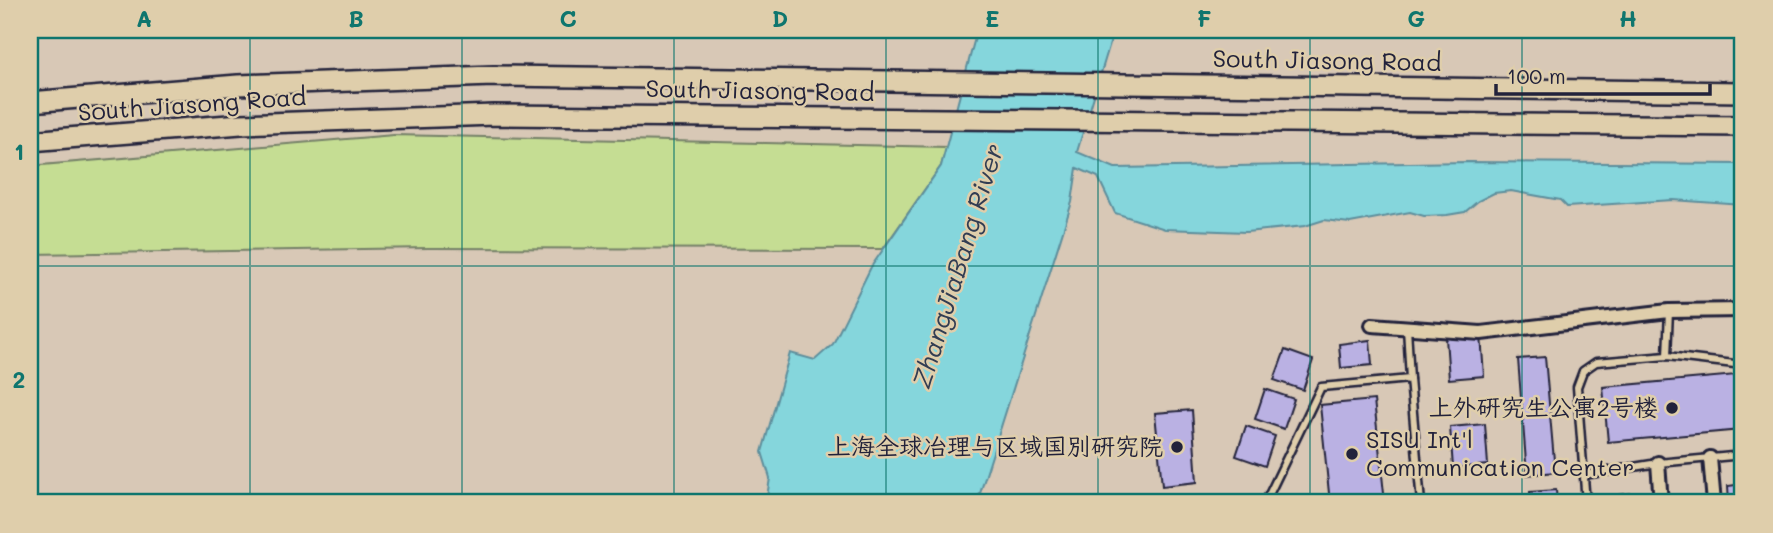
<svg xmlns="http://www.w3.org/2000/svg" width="1773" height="533" viewBox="0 0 1773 533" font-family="Mali,'LXGW WenKai TC',sans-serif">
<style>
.green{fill:#c5dd93;stroke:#748067;stroke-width:2}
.water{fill:#85d6dc;stroke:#5d8e9c;stroke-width:2}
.building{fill:#bab1e3;stroke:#22223b;stroke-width:2}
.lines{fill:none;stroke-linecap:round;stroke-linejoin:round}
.lane-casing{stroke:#22223b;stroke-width:11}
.street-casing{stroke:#22223b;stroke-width:18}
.primary-casing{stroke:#22223b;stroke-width:24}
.lane{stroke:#dfceab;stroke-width:6}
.street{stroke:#dfceab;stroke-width:12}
.primary{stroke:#dfceab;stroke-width:19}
.grid{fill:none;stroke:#0f766e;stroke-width:2;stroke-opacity:0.55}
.poi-dot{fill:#22223b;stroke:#dfceab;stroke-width:2.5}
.labels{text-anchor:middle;stroke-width:5;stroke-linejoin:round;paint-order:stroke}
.street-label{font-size:24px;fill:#22223b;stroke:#dfceab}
.poi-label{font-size:24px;fill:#22223b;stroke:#dfceab;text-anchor:end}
.water-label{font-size:26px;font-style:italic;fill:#313d53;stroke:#dfceab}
.neatline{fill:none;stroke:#0f766e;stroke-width:2.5}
.grid-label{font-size:23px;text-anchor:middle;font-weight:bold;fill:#0f766e}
</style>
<rect width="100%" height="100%" fill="#d8c8b6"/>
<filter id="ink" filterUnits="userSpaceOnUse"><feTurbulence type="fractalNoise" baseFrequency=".0143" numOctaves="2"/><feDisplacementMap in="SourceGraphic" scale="14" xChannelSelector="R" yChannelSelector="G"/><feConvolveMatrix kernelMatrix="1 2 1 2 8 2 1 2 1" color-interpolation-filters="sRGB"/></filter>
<g filter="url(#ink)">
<polygon class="green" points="394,135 947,147 941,166 883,249 429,248 30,254 30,166"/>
<polygon class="water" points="977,30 1114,30 1077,152 1115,168 1468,162 1743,164 1743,205 1673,200 1567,207 1560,200 1511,191 1494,193 1478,201 1465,212 1447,215 1424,216 1410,212 1350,223 1324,220 1305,226 1246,232 1165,229 1115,213 1098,177 1077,168 1072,202 977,503 766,503 770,478 762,452 790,353 815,360 833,344 871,267 941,166"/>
<g class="building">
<polygon points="1481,335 1484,376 1449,379 1446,338"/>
<polygon points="1370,340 1372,365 1341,368 1339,344"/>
<polygon points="1285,350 1313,360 1303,390 1274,380"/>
<polygon points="1545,357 1555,472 1527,475 1518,359"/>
<polygon points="1736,375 1741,430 1608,442 1603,387"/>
<polygon points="1265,389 1294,399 1284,429 1255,419"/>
<polygon points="1374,400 1385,503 1330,503 1320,405"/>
<polygon points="1192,410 1197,482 1162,486 1155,413"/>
<polygon points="1485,424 1488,465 1453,468 1450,427"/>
<polygon points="1246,426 1275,436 1265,466 1236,456"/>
<polygon points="1743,484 1743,503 1729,503 1728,486"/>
<polygon points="1556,490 1557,503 1530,503 1530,492"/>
<polygon points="1643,492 1645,503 1600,503 1599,497"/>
</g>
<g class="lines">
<g class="lane-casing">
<g id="lane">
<polyline points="1407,328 1410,379"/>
<polyline points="1667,356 1669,311"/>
<polyline points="1584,475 1658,463 1743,455"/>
<polyline points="1265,503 1321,387 1410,379 1421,503"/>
<polyline points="1586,503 1577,387 1583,371 1596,362 1667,356 1743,365"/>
</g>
</g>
<g class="street-casing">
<g id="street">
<polyline points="1372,325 1481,333 1669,311 1743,310"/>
<polyline points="1710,458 1714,503"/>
<polyline points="1658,463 1661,503"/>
</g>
</g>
<g class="primary-casing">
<g id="primary">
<polyline points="30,102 238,85 493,76 1743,92"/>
<polyline points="30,141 241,124 494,115 1743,126"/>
</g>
</g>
<use href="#lane" class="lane"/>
<use href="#street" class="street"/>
<use href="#primary" class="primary"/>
</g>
</g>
<path class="grid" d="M250,30V503M462,30V503M674,30V503M886,30V503M1098,30V503M1310,30V503M1522,30V503M30,266H1743"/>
<g class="poi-dot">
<circle cx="1672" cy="408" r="7"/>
<circle cx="1177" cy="447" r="7"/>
<circle cx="1352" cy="454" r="7"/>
</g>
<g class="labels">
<g class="street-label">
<text transform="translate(1327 61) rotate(1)" y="8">South Jiasong Road</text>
<text transform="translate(760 91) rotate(1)" y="8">South Jiasong Road</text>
<text transform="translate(192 105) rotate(-4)" y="8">South Jiasong Road</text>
</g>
<g class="poi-label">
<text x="1658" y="416">上外研究生公寓2号楼</text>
<text x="1366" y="448" text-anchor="start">SISU Int'l<tspan x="1366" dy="28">Communication Center</tspan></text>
<text x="1163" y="455">上海全球冶理与区域国别研究院</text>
</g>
<g class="water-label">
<text transform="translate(958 266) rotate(-73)" y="9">ZhangJiaBang River</text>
</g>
</g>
<rect width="1773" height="533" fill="none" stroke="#dfceab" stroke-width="77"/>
<path d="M1496 84v10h214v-10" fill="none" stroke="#22223b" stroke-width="3.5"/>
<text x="1507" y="84" font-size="21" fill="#22223b" stroke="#dfceab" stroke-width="5" paint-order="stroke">100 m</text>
<rect x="38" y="38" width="1696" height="456" class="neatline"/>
<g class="grid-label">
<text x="144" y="27">A</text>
<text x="356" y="27">B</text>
<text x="568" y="27">C</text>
<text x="780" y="27">D</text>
<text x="992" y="27">E</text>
<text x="1204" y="27">F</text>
<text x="1416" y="27">G</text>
<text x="1628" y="27">H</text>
<text x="19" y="160">1</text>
<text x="19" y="388">2</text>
</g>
</svg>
